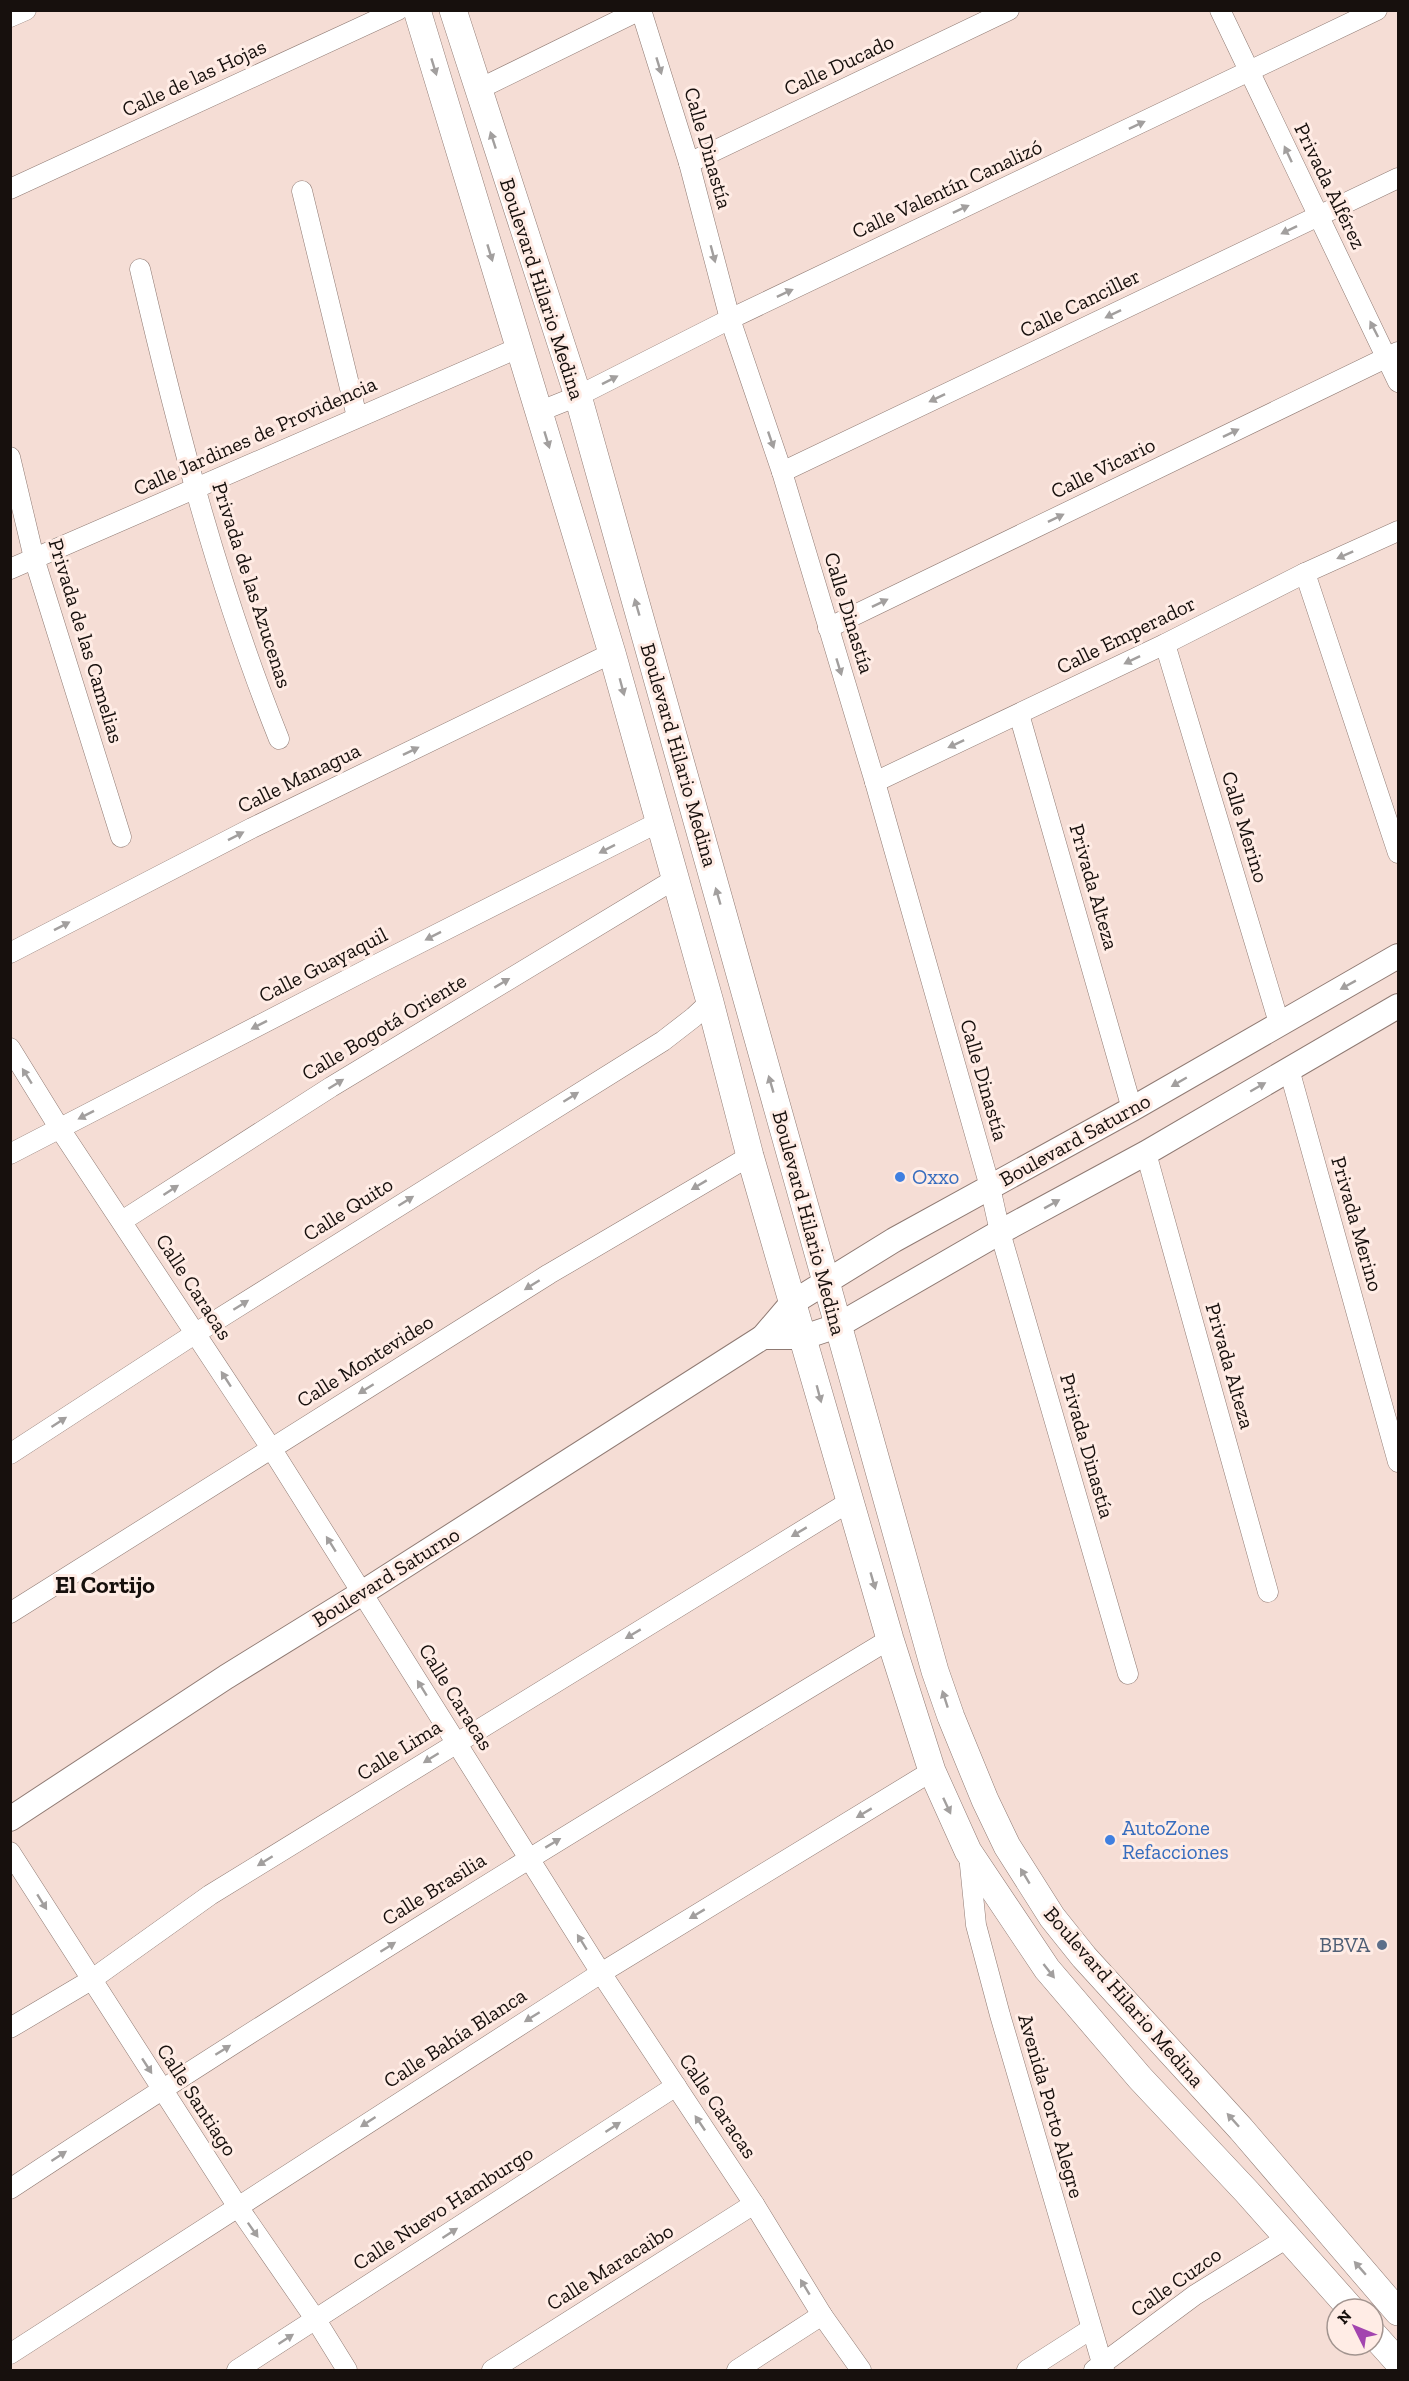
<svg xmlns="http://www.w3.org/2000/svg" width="1409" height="2381" viewBox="0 0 1409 2381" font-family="'Zilla Slab',serif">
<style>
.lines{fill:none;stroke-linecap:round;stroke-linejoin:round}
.minor-casing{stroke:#8f7a73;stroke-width:21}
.tertiary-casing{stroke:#8f7a73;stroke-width:26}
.secondary-casing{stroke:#8f7a73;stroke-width:28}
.minor{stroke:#fff;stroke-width:20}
.tertiary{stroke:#fff;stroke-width:24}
.secondary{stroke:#fff;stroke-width:27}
.oneway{fill:#a29f9e}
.shop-dot{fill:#3f7fe0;stroke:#ffece5;stroke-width:2}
.service-dot{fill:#5c6f8a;stroke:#ffece5;stroke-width:2}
.labels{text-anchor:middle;stroke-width:6;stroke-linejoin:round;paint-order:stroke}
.street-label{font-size:21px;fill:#17100d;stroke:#ffece5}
.shop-label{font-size:21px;fill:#366cbe;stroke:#ffece5;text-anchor:start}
.service-label{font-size:21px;fill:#4e5e75;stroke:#ffece5;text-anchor:end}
.quarter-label{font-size:24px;font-weight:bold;fill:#17100d;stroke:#ffece5}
</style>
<rect width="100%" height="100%" fill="#f5ddd5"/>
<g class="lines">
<g class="minor-casing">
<g id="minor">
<polyline points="641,10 689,163 730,319 782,472 875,782 990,1187 1000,1232 1128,1674"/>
<polyline points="1220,10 1398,382"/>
<polyline points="10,17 26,10"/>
<polyline points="477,90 640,10"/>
<polyline points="689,163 1009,10"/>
<polyline points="10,189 398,10"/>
<polyline points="302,191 357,417"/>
<path d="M140,269C177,428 218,587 279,739"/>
<polyline points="538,412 578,396 730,319 1377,10"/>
<polyline points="10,457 34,558 121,837"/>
<polyline points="782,472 1398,178"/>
<polyline points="10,569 518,348"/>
<polyline points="1305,573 1398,853"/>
<polyline points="828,628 1398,352"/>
<polyline points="1165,644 1279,1023"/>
<polyline points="1019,714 1132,1109"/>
<polyline points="875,782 1165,644 1305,573 1398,531"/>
<polyline points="10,953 252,828 612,653"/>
<polyline points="10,1048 60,1129 271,1448 601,1973 754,2204 822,2315 861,2370"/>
<polyline points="1289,1069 1398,1462"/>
<polyline points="1146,1153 1268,1592"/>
<polyline points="10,1154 372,967 659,822"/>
<polyline points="122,1221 331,1087 675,879"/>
<polyline points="10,1454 196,1333 663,1041 694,1017 710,1002"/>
<polyline points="10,1613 549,1274 750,1156"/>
<polyline points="10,1852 238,2207 316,2320 347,2370"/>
<polyline points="969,1855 976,1925 1000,2015 1104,2370"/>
<polyline points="10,2028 91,1980 210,1895 849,1502"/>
<path d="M10,2189C299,1998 594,1818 890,1639"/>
<polyline points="10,2354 601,1973 932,1771"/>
<polyline points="237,2370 676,2086"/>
<polyline points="492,2370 754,2204"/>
<polyline points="737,2370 822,2315"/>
<polyline points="1027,2370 1091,2329"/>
<polyline points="1094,2370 1195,2295 1287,2238"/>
</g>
</g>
<g class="tertiary-casing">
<g id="tertiary">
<polyline points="763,1337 804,1337 837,1326 1000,1232 1146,1153 1398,1006"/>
<polyline points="10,1819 226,1677 362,1593 763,1337 792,1303 894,1240 1132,1109 1398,956"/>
</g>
</g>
<g class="secondary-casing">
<g id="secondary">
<polyline points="417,10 612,653 710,1002 750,1156 890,1639 932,1771 968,1851 1047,1969 1140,2078 1247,2192 1351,2309"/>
<polyline points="453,10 578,396 935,1671 951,1717 985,1800 1007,1846 1052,1917 1084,1957 1241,2129 1398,2312"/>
<polyline points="1373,2334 1398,2362"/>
</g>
</g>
<use href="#minor" class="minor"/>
<use href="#tertiary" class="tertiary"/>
<use href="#secondary" class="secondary"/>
</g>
<defs><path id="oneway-solid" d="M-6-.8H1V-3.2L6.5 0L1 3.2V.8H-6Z" transform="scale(1.5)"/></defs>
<g class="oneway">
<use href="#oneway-solid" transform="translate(659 66) rotate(73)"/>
<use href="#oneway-solid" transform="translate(434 67) rotate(73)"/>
<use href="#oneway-solid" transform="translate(1137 125) rotate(-25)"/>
<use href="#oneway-solid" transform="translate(493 140) rotate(-108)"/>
<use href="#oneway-solid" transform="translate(1288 154) rotate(-115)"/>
<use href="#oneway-solid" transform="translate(961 209) rotate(-25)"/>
<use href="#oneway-solid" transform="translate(1289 230) rotate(154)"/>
<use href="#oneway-solid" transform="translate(490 253) rotate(73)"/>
<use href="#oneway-solid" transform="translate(713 254) rotate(75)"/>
<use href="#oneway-solid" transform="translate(785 293) rotate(-25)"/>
<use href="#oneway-solid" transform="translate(1113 314) rotate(154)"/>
<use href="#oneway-solid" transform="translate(1374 329) rotate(-117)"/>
<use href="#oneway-solid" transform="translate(610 380) rotate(-27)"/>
<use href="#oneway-solid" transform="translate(937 398) rotate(154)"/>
<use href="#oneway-solid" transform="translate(1231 433) rotate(-26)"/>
<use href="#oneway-solid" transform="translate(547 440) rotate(73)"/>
<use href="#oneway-solid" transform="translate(771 440) rotate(71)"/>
<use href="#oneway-solid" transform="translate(1056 518) rotate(-26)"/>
<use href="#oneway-solid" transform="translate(1345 555) rotate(156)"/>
<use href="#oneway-solid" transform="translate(880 603) rotate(-26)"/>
<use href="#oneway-solid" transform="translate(637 607) rotate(-106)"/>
<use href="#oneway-solid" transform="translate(1132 660) rotate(154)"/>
<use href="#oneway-solid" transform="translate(839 667) rotate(73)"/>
<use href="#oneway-solid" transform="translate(622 687) rotate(75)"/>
<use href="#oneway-solid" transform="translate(956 744) rotate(155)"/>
<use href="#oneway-solid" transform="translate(411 751) rotate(-26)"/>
<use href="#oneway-solid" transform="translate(236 836) rotate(-27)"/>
<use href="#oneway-solid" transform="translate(607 849) rotate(153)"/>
<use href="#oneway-solid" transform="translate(718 896) rotate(-106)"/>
<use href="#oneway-solid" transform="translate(62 926) rotate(-27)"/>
<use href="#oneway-solid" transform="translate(433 936) rotate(153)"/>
<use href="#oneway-solid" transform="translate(502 983) rotate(-31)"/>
<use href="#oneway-solid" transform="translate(1348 985) rotate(151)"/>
<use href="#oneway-solid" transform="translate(259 1025) rotate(153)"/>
<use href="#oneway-solid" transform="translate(27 1076) rotate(-122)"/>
<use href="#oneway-solid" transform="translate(1179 1082) rotate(150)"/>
<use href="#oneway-solid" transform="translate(336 1084) rotate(-32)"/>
<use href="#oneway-solid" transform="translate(771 1084) rotate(-106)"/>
<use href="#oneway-solid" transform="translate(1258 1087) rotate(-30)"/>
<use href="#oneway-solid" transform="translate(571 1097) rotate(-32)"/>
<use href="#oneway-solid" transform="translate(86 1115) rotate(153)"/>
<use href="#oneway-solid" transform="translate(699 1185) rotate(149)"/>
<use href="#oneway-solid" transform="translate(171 1190) rotate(-33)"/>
<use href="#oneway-solid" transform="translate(406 1201) rotate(-32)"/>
<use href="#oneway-solid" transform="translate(1052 1204) rotate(-29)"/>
<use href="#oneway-solid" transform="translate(532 1285) rotate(148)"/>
<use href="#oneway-solid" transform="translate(241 1305) rotate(-32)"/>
<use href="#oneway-solid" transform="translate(226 1379) rotate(-123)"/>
<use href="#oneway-solid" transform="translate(366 1389) rotate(148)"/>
<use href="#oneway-solid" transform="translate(819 1394) rotate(75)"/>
<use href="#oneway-solid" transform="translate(59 1422) rotate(-33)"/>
<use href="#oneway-solid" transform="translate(799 1532) rotate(149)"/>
<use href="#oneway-solid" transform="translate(331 1544) rotate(-122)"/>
<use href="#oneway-solid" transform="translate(873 1581) rotate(74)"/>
<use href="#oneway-solid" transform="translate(633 1634) rotate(149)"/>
<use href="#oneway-solid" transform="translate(422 1688) rotate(-122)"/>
<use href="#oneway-solid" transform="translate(945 1699) rotate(-108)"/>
<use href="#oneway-solid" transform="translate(431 1758) rotate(148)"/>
<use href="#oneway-solid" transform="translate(947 1806) rotate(65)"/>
<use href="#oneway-solid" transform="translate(864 1813) rotate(149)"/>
<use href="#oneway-solid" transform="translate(553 1843) rotate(-31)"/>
<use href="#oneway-solid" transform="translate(265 1861) rotate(148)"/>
<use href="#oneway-solid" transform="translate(1025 1876) rotate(-121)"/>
<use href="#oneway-solid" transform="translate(42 1902) rotate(58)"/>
<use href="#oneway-solid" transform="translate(697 1914) rotate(149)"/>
<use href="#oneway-solid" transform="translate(582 1942) rotate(-122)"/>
<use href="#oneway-solid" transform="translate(388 1947) rotate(-32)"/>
<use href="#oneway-solid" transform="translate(1049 1971) rotate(52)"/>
<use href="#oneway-solid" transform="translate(532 2017) rotate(148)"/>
<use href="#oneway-solid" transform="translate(223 2050) rotate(-32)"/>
<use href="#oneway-solid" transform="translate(147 2066) rotate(57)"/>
<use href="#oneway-solid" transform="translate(1233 2120) rotate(-132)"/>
<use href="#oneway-solid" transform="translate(368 2122) rotate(147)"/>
<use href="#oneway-solid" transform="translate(700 2123) rotate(-124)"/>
<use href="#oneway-solid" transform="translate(613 2127) rotate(-33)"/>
<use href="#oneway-solid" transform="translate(59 2156) rotate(-33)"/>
<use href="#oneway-solid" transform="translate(253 2230) rotate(55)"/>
<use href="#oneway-solid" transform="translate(450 2233) rotate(-33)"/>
<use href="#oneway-solid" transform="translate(1360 2268) rotate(-131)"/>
<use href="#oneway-solid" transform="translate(805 2287) rotate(-121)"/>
<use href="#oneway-solid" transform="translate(286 2339) rotate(-33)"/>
</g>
<g class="shop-dot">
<circle cx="900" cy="1177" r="6"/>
<circle cx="1110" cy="1840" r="6"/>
</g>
<circle class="service-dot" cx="1382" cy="1945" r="6"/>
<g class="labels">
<g class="street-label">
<text transform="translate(839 65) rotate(-25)" y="7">Calle Ducado</text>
<text transform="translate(194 78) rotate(-25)" y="7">Calle de las Hojas</text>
<text transform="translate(708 148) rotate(74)" y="7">Calle Dinastía</text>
<text transform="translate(1330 186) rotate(64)" y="7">Privada Alférez</text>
<text transform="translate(947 189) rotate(-25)" y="7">Calle Valentín Canalizó</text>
<text transform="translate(542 289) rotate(72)" y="7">Boulevard Hilario Medina</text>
<text transform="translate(1080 303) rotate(-26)" y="7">Calle Canciller</text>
<text transform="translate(255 436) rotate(-24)" y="7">Calle Jardines de Providencia</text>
<text transform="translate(1103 468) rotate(-26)" y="7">Calle Vicario</text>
<text transform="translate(252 585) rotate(72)" y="7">Privada de las Azucenas</text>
<text transform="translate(849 613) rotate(73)" y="7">Calle Dinastía</text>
<text transform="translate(1126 635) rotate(-26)" y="7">Calle Emperador</text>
<text transform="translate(86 641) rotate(73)" y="7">Privada de las Camelias</text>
<text transform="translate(679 755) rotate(74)" y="7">Boulevard Hilario Medina</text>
<text transform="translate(299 778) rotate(-26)" y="7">Calle Managua</text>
<text transform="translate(1245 827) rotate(73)" y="7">Calle Merino</text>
<text transform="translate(1094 887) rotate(74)" y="7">Privada Alteza</text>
<text transform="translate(323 965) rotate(-27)" y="7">Calle Guayaquil</text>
<text transform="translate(384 1027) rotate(-31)" y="7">Calle Bogotá Oriente</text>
<text transform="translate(984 1080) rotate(74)" y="7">Calle Dinastía</text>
<text transform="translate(1075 1140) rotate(-29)" y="7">Boulevard Saturno</text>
<text transform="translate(348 1209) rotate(-32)" y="7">Calle Quito</text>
<text transform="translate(809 1223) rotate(75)" y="7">Boulevard Hilario Medina</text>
<text transform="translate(1357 1224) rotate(74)" y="7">Privada Merino</text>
<text transform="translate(194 1287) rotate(57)" y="7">Calle Caracas</text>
<text transform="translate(365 1361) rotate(-32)" y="7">Calle Montevideo</text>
<text transform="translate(1230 1366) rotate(74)" y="7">Privada Alteza</text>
<text transform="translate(1087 1446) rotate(74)" y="7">Privada Dinastía</text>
<text transform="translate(386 1577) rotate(-32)" y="7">Boulevard Saturno</text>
<text transform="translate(456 1697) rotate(58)" y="7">Calle Caracas</text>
<text transform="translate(399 1750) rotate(-32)" y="7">Calle Lima</text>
<text transform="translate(434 1889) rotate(-32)" y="7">Calle Brasilia</text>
<text transform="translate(1124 1997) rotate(49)" y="7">Boulevard Hilario Medina</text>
<text transform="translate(455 2038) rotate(-33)" y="7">Calle Bahía Blanca</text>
<text transform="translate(197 2100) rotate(57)" y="7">Calle Santiago</text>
<text transform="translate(718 2106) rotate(56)" y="7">Calle Caracas</text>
<text transform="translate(1051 2106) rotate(74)" y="7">Avenida Porto Alegre</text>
<text transform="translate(443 2208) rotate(-33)" y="7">Calle Nuevo Hamburgo</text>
<text transform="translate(610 2267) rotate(-32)" y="7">Calle Maracaibo</text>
<text transform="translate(1176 2282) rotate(-35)" y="7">Calle Cuzco</text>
</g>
<g class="shop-label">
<text x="912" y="1184">Oxxo</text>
<text x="1122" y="1835">AutoZone<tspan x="1122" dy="24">Refacciones</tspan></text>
</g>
<g class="service-label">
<text x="1370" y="1952">BBVA</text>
</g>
<g class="quarter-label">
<text x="105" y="1593">El Cortijo</text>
</g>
</g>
<rect width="1409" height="2381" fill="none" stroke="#17100d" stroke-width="24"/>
<g transform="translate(1355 2327) rotate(313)"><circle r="28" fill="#ffece5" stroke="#a2948f" stroke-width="1.5"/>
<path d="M0-4.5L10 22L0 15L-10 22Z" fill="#a345af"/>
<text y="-9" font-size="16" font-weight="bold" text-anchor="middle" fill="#17100d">N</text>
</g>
</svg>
